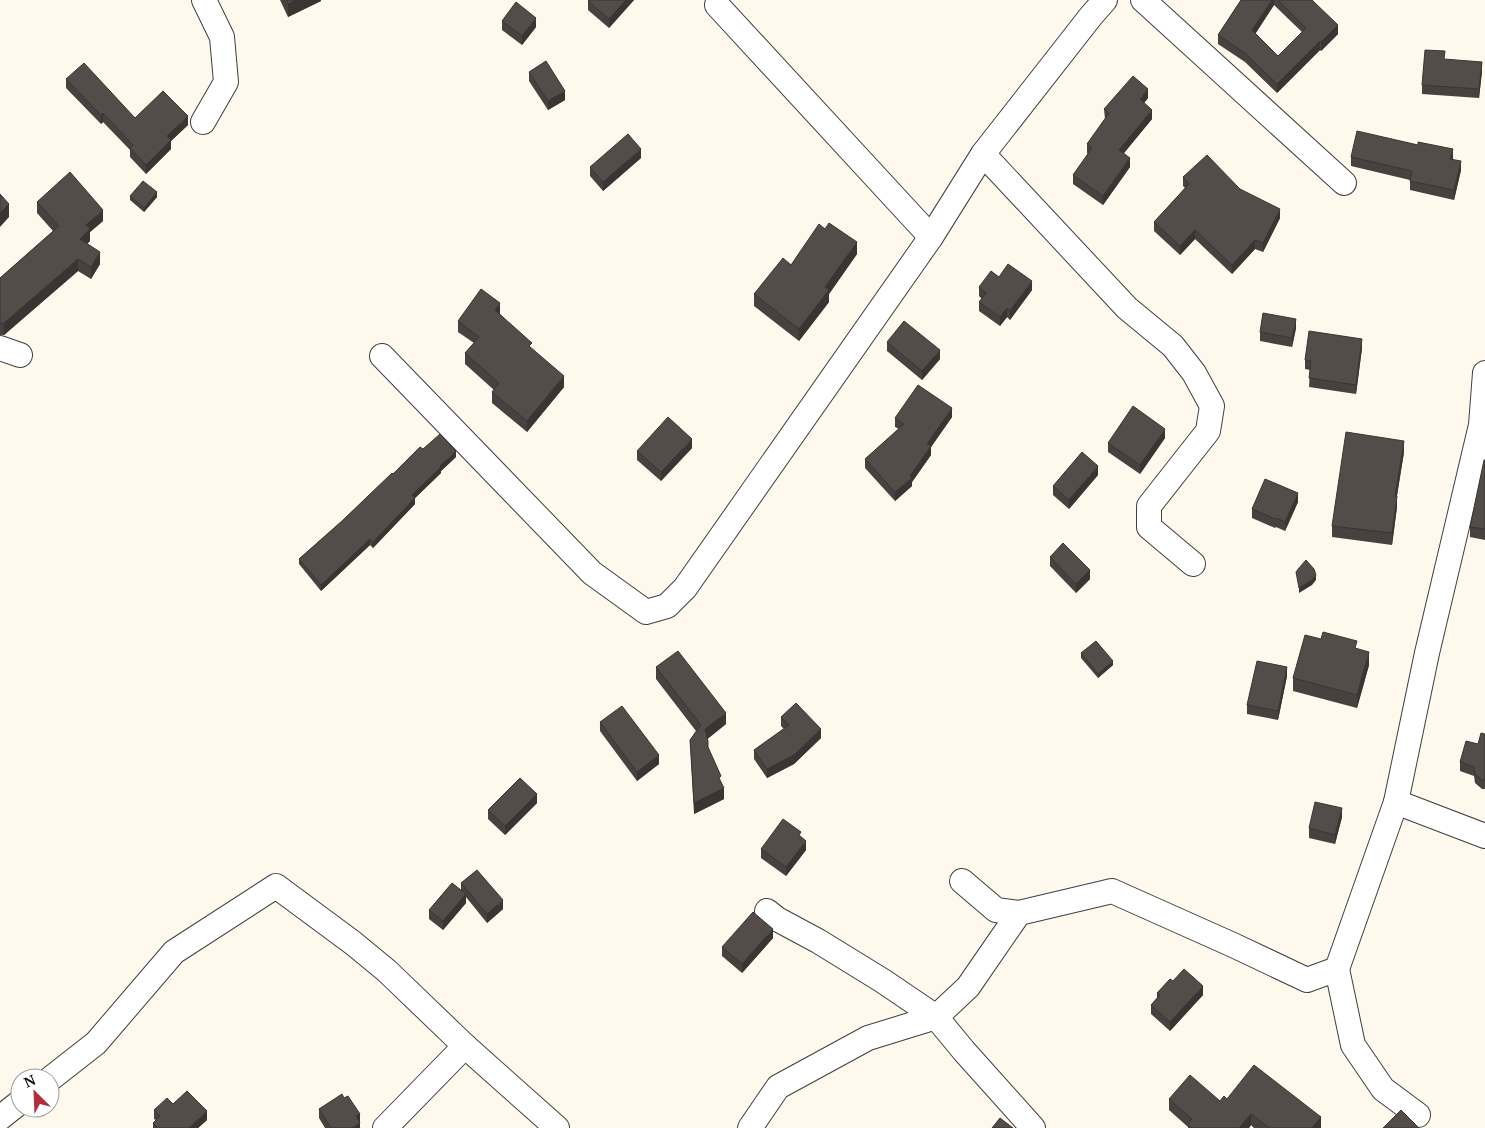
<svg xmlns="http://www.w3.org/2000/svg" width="1485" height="1128" viewBox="0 0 1485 1128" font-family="'Noto Serif',serif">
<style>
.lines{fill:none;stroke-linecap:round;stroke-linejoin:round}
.minor-casing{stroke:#3f3f3f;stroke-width:26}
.minor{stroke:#fff;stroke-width:24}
.wall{fill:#47413f;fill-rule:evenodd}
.shaded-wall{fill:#3a3533}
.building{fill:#534c49;stroke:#3a3533}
</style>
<rect width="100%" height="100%" fill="#fef9ec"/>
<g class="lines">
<g class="minor-casing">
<g id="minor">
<polyline points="1143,0 1344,183"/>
<polyline points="717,5 931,237"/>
<polyline points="203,122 226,82 222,37 204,0"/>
<polyline points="983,154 1127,308 1173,346 1194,373 1212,406 1208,431 1149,506 1149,527 1193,564"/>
<polyline points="0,348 20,355"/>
<polyline points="382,356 592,573 646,612 667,606 685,588 931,237 983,154 1091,16 1105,0"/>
<polyline points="1396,802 1485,836"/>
<polyline points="962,881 996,910 1019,913"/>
<polyline points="767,911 777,919 818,941 883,981 936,1017 964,1051 1033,1128"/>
<polyline points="1337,969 1353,1045 1383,1089 1418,1115"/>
<polyline points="50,1079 96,1043 174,952 276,886 353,943 387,971 465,1046 557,1128"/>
<polyline points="0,1118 20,1102"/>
<polyline points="385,1128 465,1046"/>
<polyline points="750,1128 778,1087 868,1038 936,1017 968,987 1019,913 1112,891 1233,945 1307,980 1337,969 1396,802 1427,653 1481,425 1485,373"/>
</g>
</g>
<use href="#minor" class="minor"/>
</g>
<g class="wall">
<polygon points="280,0 321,0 321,1 288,17"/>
<polygon points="634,0 609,28 588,10 588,1"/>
<path d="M1241,0H1312L1338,34L1321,51L1320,50L1277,93L1245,62L1218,44V35ZM1274,5L1302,32L1278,56L1255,34Z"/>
<polygon points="502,21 536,27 522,45 502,30"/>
<polygon points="1445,59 1482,71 1479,98 1422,94 1422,85"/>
<polygon points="529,72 565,100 548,110 529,81"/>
<polygon points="66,79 135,118 188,125 171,141 171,149 146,174 130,157 130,150 103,122 101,124 66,88"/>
<polygon points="1148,98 1144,103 1152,119 1124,153 1130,167 1103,205 1073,184 1073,175 1088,154 1087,153 1087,144 1105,119 1104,109"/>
<polygon points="1351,157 1453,158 1452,160 1461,170 1454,200 1410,190 1410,180 1351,166"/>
<polygon points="641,158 603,191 590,176 590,167"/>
<polygon points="1183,177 1240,189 1280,218 1263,252 1255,249 1232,274 1195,239 1180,255 1154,231 1154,222 1185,188 1183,186"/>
<polygon points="130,196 157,197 144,212 130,200"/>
<polygon points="37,202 103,221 90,232 90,241 87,244 100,264 91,279 78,271 4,335 0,335 0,278 53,231 37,213"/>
<polygon points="857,254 829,294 829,302 799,341 754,306 754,294 791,265"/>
<polygon points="999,277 1032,290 1010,320 1007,317 1000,326 979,311 979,302 982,299 979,296 979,287"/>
<polygon points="500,314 532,349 564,387 527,432 492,403 492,392 494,390 465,364 465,353 474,343 458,332 458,321"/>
<polygon points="1296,328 1292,347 1260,341 1260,332"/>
<polygon points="887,342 940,359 922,380 887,351"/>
<polygon points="1362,348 1356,394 1309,387 1310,370 1305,369 1305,360"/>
<polygon points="952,417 931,447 931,455 912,482 912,486 895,501 865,468 865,459 899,429 895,427 895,418"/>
<polygon points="1165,438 1140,474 1108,452 1108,443"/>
<polygon points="692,448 661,481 637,460 637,451"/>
<polygon points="1404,452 1397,496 1397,507 1392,545 1332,537 1332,526"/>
<polygon points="456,457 441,471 441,473 415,498 415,504 373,548 370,545 321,591 299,564 299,559 342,521 393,474"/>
<polygon points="1485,460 1485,540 1470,537 1470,527"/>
<polygon points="1098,475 1069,509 1053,495 1053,486"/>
<polygon points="1298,502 1285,531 1276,527 1275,528 1252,518 1252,509"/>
<polygon points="1050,557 1090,579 1076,593 1050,566"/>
<polygon points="1357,649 1369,665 1357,708 1293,691 1293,678"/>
<polygon points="1081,653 1113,665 1098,678 1081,658"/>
<polygon points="656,667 726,724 707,739 708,748 724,799 694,814 690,740 696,731 656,679"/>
<polygon points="1287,676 1278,720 1247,714 1247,705"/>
<polygon points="781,717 821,738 794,764 767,778 754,759 754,750 784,729 781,726"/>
<polygon points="600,722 659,764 637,781 600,731"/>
<polygon points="1485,734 1485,789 1482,789 1475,783 1474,776 1460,771 1460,762 1478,744"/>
<polygon points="537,803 505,835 488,819 488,810"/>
<polygon points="1342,817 1335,844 1309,838 1309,828"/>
<polygon points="801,837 806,850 786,876 761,858 761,849"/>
<polygon points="461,883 503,909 487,923 466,897 466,903 443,930 429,919 429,910 461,890"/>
<polygon points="773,938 742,973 722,956 722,947"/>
<polygon points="1173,981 1203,995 1170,1031 1151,1014 1151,1005 1157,998 1157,993"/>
<polygon points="344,1098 360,1114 360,1128 325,1128 319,1118 319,1109"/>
<polygon points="1169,1099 1220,1101 1227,1099 1321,1117 1321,1128 1254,1128 1251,1125 1249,1128 1188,1128 1188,1127 1169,1110"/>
<polygon points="154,1110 207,1120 198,1128 153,1128 153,1123 156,1120 154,1119"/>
</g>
<g class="shaded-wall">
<polygon points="296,0 321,0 321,1 288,17 288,4"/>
<polygon points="626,0 634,0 609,28 609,19"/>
<polygon points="1272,0 1274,0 1274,5 1252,39 1252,30"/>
<polygon points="536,18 536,27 522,45 522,36"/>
<polygon points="1338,25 1338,34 1321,51 1321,42"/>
<polygon points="1320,41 1320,50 1277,93 1277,84"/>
<polygon points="1482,62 1482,71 1479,98 1479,89"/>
<polygon points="1148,89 1148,98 1140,108 1140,99"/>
<polygon points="565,91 565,100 548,110 548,101"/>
<polygon points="1152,110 1152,119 1119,159 1119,150"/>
<polygon points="103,113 103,122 101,124 101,115"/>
<polygon points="188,116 188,125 171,141 171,149 146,174 146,165 167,136"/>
<polygon points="641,149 641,158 603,191 603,182"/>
<polygon points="1453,149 1453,158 1450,168 1450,159"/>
<polygon points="1130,158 1130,167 1103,205 1103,196"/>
<polygon points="1461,161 1461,170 1454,200 1454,190"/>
<polygon points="157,192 157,197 144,212 144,208"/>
<polygon points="9,204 9,217 0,227 0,213"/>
<polygon points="1280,209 1280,218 1263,252 1263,243"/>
<polygon points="103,210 103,221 90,232 90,241 80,250 80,239 86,225"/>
<polygon points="1195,230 1195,239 1180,255 1180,246"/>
<polygon points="1255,240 1255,249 1232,274 1232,265"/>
<polygon points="857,242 857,254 829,294 829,302 799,341 799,329 825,287"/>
<polygon points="100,252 100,264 91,279 91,267"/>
<polygon points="78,259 78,271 4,335 4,323"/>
<polygon points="1032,281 1032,290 1010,320 1010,311"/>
<polygon points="500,303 500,314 495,321 495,310"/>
<polygon points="1007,308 1007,317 1000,326 1000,317"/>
<polygon points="1296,319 1296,328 1292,347 1292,338"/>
<polygon points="1362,339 1362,348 1356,394 1356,385"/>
<polygon points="940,350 940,359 922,380 922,371"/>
<polygon points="564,376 564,387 527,432 527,421"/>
<polygon points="952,408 952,417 931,447 931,455 912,482 912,486 895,501 895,492 910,476 927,444"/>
<polygon points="1165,429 1165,438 1140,474 1140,465"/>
<polygon points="692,439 692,448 661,481 661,472"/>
<polygon points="1404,441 1404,452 1395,507 1395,496"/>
<polygon points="456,451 456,457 441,471 441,473 412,501 412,495 440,466"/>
<polygon points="1098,466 1098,475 1069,509 1069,500"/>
<polygon points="1298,493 1298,502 1285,531 1285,522"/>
<polygon points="1397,496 1397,507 1392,545 1392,533"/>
<polygon points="415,498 415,504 373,548 373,542"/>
<polygon points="370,539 370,545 321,591 321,585"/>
<polygon points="1090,570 1090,579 1076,593 1076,584"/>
<polygon points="1316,575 1316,580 1312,585 1299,593 1299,588"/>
<polygon points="1369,652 1369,665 1357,708 1357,695"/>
<polygon points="1113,661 1113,665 1098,678 1098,674"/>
<polygon points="1287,667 1287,676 1278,720 1278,711"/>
<polygon points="726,713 726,724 705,741 705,729"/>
<polygon points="821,729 821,738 794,764 767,778 767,769"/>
<polygon points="659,755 659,764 637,781 637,772"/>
<polygon points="724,788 724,799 694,814 694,803"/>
<polygon points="537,794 537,803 505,835 505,826"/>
<polygon points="1342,808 1342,817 1335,844 1335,835"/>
<polygon points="806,841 806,850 786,876 786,867"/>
<polygon points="466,894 466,903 443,930 443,921"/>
<polygon points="503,900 503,909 487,923 487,914"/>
<polygon points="773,929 773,938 742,973 742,964"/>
<polygon points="1203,986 1203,995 1170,1031 1170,1022"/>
<polygon points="207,1111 207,1120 198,1128 189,1128"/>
<polygon points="360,1114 360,1128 352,1128 356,1116"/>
<polygon points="1251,1114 1251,1125 1249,1128 1239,1128"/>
<polygon points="1321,1117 1321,1128 1312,1128"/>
</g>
<g class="building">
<polygon points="287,0 296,0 288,4"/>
<polygon points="589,0 626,0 609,19 588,1"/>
<polygon points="1241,0 1272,0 1252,30 1278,56 1306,28 1278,0 1312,0 1338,25 1321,42 1320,41 1277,84 1245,53 1218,35"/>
<polygon points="516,2 536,18 522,36 502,21"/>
<polygon points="1425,50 1445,51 1444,59 1482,62 1479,89 1422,85"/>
<polygon points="546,61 565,91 548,101 529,72"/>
<polygon points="84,63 135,118 163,91 188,116 167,136 171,140 146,165 130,148 133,145 103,113 101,115 66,79"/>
<polygon points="1133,76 1148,89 1140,99 1152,110 1119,150 1130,158 1103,196 1073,175 1092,148 1087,144 1109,113 1104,109"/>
<polygon points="1357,131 1418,145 1418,142 1453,149 1450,159 1461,161 1454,190 1410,181 1412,171 1351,157"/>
<polygon points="628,134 641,149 603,182 590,167"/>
<polygon points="1207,155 1240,189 1280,209 1263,243 1255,240 1232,265 1195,230 1180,246 1154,222 1189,184 1183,177"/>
<polygon points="70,172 103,210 86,225 90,229 80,239 100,252 91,267 78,259 4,323 0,324 0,278 59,226 37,202"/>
<polygon points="143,181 157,192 144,208 130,196"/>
<polygon points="0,194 9,204 0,213"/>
<polygon points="829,223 857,242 825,287 829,290 799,329 754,294 783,258 791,265 819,224 825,229"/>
<polygon points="1008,264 1032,281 1010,311 1007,308 1000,317 979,302 986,293 979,287 991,271 999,277"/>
<polygon points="481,289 500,303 495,310 532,343 529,346 564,376 527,421 492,392 499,383 465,353 479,337 458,321"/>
<polygon points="1263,313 1296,319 1292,338 1260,332"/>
<polygon points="904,321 940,350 922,371 887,342"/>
<polygon points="1309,331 1362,339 1356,385 1309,378 1311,361 1305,360"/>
<polygon points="918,385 952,408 927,444 931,446 910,476 912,478 895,492 865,459 904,424 895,418"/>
<polygon points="1133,406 1165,429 1140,465 1108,443"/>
<polygon points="668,417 692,439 661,472 637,451"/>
<polygon points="1346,432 1404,441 1395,496 1397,496 1392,533 1332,526"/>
<polygon points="440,434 456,451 440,466 441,467 412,495 415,498 373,542 370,539 321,585 299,559 342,521 392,473 393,474 420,447 423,449"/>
<polygon points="1082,452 1098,466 1069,500 1053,486"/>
<polygon points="1484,460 1485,460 1485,529 1470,527"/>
<polygon points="1265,479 1298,493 1285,522 1276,518 1275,519 1252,509"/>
<polygon points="1063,543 1090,570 1076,584 1050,557"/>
<polygon points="1306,560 1314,569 1316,575 1312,580 1299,588 1296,572 1299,568"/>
<polygon points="1323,632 1357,641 1355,648 1369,652 1357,695 1293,678 1305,635 1321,639"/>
<polygon points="1096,641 1113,661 1098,674 1081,653"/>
<polygon points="678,651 726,713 705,729 708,741 708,747 721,776 719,778 724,788 694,803 690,740 701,725 656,667"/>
<polygon points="1257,661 1287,667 1278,711 1247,705"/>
<polygon points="796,703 821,729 794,755 767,769 754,750 789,725 781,717"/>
<polygon points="622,706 659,755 637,772 600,722"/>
<polygon points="1481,733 1485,734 1485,780 1482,780 1475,774 1474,767 1460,762 1466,741 1478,744"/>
<polygon points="520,778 537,794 505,826 488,810"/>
<polygon points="1315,802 1342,808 1335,835 1309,828"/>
<polygon points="783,819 801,832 799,835 806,841 786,867 761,849"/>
<polygon points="477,870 503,900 487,914 461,883"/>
<polygon points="452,883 466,894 443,921 429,910"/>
<polygon points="753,912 773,929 742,964 722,947"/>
<polygon points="1184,969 1203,986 1170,1022 1151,1005 1160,995 1157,993 1170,979 1173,981"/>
<polygon points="1254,1065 1321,1117 1312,1128 1269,1128 1251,1114 1239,1128 1192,1128 1188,1124 1192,1119 1169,1099 1190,1075 1220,1101 1224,1096 1227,1099"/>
<polygon points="187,1091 207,1111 189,1128 158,1128 153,1123 160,1116 154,1110 167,1098 173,1104"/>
<polygon points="342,1094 344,1098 348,1096 360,1114 356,1116 360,1123 352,1128 331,1128 319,1109"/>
<polygon points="1401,1110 1419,1128 1383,1128"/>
<polygon points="1000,1118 1013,1128 992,1128"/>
</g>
<g transform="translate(35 1093) rotate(336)"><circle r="24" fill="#ffffff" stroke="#9e9e9e"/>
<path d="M0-4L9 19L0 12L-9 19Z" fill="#b12e3e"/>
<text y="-8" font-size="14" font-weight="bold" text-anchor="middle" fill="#0c0c0c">N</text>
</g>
</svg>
